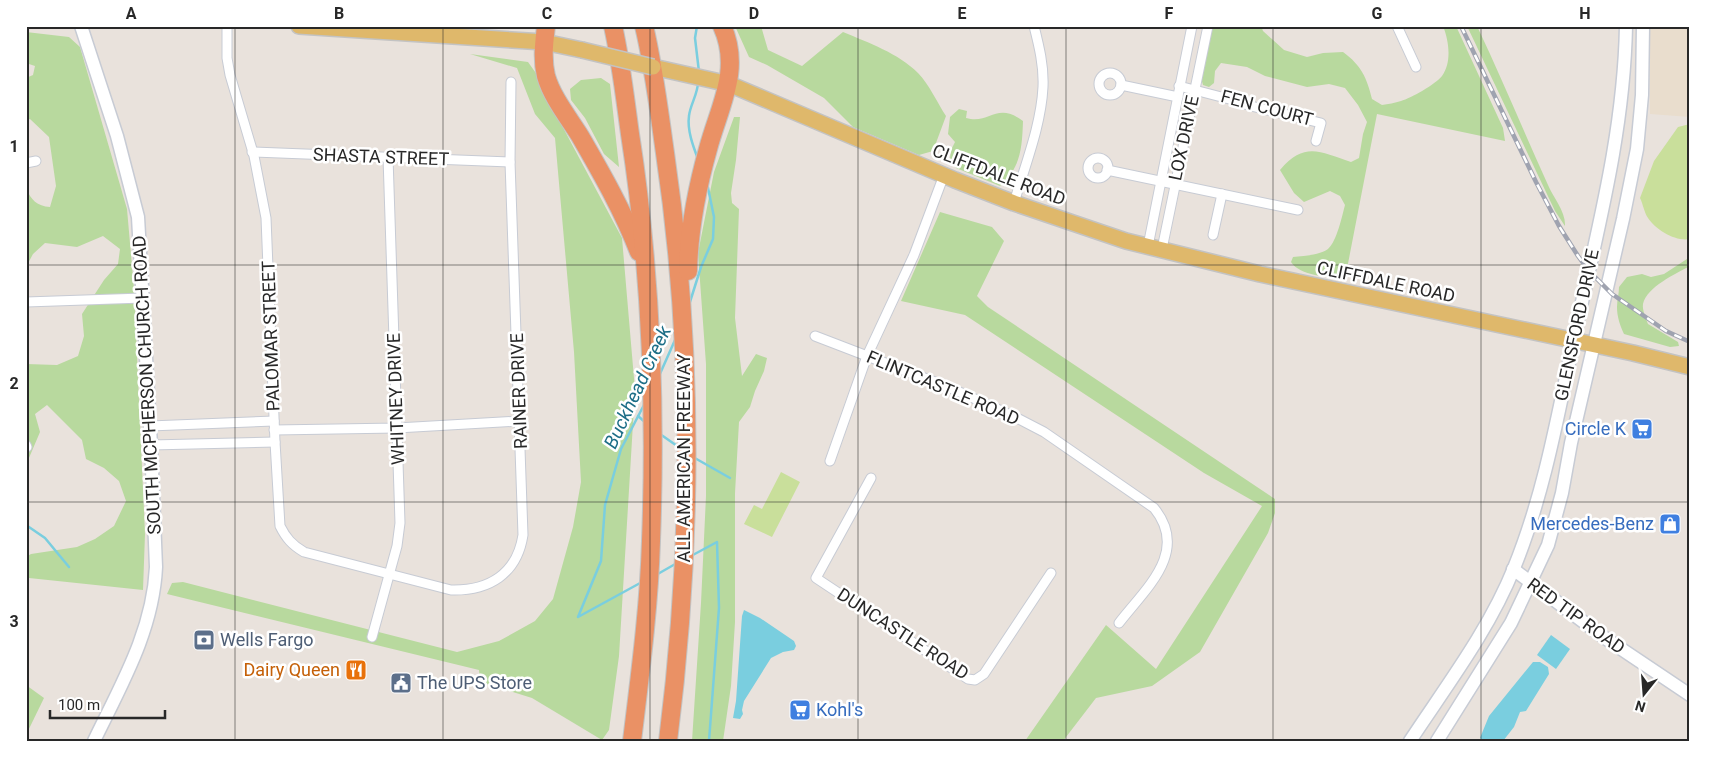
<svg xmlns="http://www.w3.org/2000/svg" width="1716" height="767" viewBox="0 0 1716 767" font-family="Roboto,sans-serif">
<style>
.education{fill:#e9ddcd}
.green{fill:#b8d99e}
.pitch{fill:#c9df9b}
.water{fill:#7acedf}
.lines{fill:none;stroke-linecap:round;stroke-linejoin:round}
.stream{stroke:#7acedf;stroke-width:2.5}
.street-casing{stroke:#c7cbd4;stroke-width:11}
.secondary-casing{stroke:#c7cbd4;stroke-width:15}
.primary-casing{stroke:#c3c3c3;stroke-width:18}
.highway-casing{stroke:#c3c3c3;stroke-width:20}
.street{stroke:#fff;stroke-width:9}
.secondary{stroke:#fff;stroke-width:12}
.primary{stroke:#dfb86b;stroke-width:15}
.highway{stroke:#ea9165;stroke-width:18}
.rail-casing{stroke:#9fa3b0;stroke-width:4.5}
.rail{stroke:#fff;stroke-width:2.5;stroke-dasharray:8;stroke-linecap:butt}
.primary-bridge-casing{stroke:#c3c3c3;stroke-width:18;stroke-linecap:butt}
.primary-bridge{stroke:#dfb86b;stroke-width:15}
.grid{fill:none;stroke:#282828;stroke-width:1;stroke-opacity:0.55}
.labels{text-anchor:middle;stroke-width:5;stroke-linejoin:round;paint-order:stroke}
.street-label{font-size:18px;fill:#282828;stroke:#fff}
.shop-label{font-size:18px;fill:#366cbe;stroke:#fff;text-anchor:end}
.service-label{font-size:18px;fill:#4e5e75;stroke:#fff;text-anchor:start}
.food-label{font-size:18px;fill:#c56008;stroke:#fff;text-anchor:end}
.water-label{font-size:19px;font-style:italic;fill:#1d6e87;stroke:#fff}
.neatline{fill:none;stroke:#282828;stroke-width:2}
.grid-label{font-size:16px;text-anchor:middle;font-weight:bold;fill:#282828}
</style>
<rect width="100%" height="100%" fill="#e9e2dc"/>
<polygon class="education" points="1650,26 1690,26 1690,117 1650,114"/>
<g class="green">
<path d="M735,26H761L768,50L802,66L843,32C869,43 898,53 918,73C929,84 938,104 946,116L933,151L919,155L853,127L824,98L767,65L749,57Z"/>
<path d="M1212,26H1261L1263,31L1284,50L1307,57L1323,53L1343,52C1361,65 1367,78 1372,99L1382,105C1388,104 1395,103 1401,101C1411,98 1436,84 1442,76C1452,62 1449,41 1443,26H1456L1503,128L1505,141L1377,114L1345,279C1328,277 1300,276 1291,262L1293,257C1303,256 1320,255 1328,249C1337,241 1342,216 1345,205L1340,196L1330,191L1304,202L1294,193L1280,170C1305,141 1320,152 1351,162L1359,158L1363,134L1367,122L1358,105L1345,88L1329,84L1307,87L1265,76L1247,67L1221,63L1215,71L1214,83L1209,87L1203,85L1200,74Z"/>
<path d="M1467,26H1477C1502,79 1524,132 1548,185C1553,197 1566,212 1565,226L1555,211Z"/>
<path d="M26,32L69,37L80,47L127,209L134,289L145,534L143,590L29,578L26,588V557L31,554L77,547L95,539L114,526L126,501L119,481L104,468L86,459L82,440L47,405L35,414L40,432L26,465V364L57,365L78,356L84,336L82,314L104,280L118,264L120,249L103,236L77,247L45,243L33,254L26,267V188C31,200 37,206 50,207L56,186L49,137L30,119L26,120V78L33,75L35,66L26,63Z"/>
<polygon points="470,54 528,62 538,76 552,107 622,238 635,390 619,656 609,730 602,740 532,698 480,682 479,670 167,594 172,583 183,582 457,652 499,641 535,621 553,599 573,527 581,482 574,352 555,138 535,114 517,68"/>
<polygon points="601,78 610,84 619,167 604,154 585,118 571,100 570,89 581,80"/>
<path d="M959,109L967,111L966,118C990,125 996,101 1023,121C1022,148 1021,167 1000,186L956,168L950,159L951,150L955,142L948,134L950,117Z"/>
<polygon points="734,117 740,117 736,160 731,193 732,203 739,209 735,318 742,376 756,354 767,358 764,371 755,391 750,407 739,422 735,493 735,622 731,686 723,741 692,741 701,603 706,496 706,364 698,253 714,172"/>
<polygon points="940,212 992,227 1004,241 977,296 988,307 1275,499 1275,513 1268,533 1200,652 1152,686 1096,698 1063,741 1025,741 1106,625 1156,669 1262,506 1204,473 965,315 901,301"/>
<path d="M1690,257V266C1675,274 1647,287 1643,304C1642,310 1646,318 1648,324L1678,342L1679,346L1670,347L1624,334C1620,325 1617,317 1617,307C1617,300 1619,294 1619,287L1627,277L1642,274L1651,277L1664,274Z"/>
<polygon points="26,685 44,698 26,735"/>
</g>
<g class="pitch">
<path d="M1690,124V239C1676,242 1656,230 1648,218C1644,212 1643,204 1640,198L1654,161L1678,127Z"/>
<polygon points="781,472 800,482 772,537 744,524 754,505 762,509"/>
</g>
<g class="water">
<polygon points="744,610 760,618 794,641 796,646 794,650 783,652 771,658 744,701 742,710 743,714 740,719 733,718 736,701 742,616"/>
<polygon points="1551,635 1570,649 1556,669 1537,655"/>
<polygon points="1533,662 1540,662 1548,667 1549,674 1526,711 1520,712 1514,727 1503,741 1484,741 1480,738 1489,716"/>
</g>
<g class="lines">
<g class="stream">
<polyline points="697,26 695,38 699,72"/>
<path d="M698,159C693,146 687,130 689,116C690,105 698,94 698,82"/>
<polyline points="689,305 701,267 713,239 714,217 707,183"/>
<polyline points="659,376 675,340"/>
<polyline points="638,416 646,423"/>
<polyline points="660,434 680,448"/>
<polyline points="693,457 730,478"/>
<polyline points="26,525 45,538 69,567"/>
<polyline points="691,556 717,542 719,608 709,741"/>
<polyline points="656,575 677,563"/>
<polyline points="642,582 578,617 601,561 605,505 621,449 645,403"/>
</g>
<g class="street-casing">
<g id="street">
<path d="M227,26V58L230,75L254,156L266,218L275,442L280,526C286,538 292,545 304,552L451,590C489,591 517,574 523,535L510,162L511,82"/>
<polyline points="1397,26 1416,67"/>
<circle cx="1110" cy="84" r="11"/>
<polyline points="1121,85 1178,97"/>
<polyline points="1179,86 1233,100 1251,106 1321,123 1316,141"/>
<polyline points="252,152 510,162"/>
<circle cx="1098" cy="168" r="10"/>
<polyline points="26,163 36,161"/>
<polyline points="1107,170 1298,210"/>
<path d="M1014,203C1025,165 1041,126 1043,87C1044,66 1039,46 1034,26"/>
<polyline points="1213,235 1222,194"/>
<polyline points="1148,246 1192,26"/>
<polyline points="1162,249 1208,26"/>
<polyline points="26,302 143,298"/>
<path d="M815,336L953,389L1015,417L1044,432L1154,508C1190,552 1145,589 1119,623"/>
<polyline points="150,426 274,421"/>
<polyline points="274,430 397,428 520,421"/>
<polyline points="26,445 27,447"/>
<polyline points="151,445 275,442"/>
<polyline points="830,461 867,356 914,255 944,175"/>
<polyline points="871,478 816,578 968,679 975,680 984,674 1051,573"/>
<polyline points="372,637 397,546 400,523 388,157"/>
</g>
</g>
<g class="secondary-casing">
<g id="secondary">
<path d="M81,26L117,136L138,217L151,445L156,567C153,631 121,685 94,741"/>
<polyline points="1513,569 1605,638 1690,695"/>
<path d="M1410,741C1447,685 1489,630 1514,568C1545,492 1559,409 1576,329C1598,228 1624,131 1626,26"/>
<polyline points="1437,741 1511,623 1548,545 1562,493 1571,443 1623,219 1637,149 1642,95 1643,26"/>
</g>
</g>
<g class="primary-casing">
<g id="primary">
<polyline points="299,26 544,42 582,50"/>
<polyline points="653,67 729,84 955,180 1014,203 1126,241 1260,274 1633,353 1690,367"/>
</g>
</g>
<g class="highway-casing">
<g id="highway">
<path d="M546,26C544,44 542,59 546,76C552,97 568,117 580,136C602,174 623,211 639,252"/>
<path d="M613,26C621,62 625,98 630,134C651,269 656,406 651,541C649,608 640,675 632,741"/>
<path d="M644,26C654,68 659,111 665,153C694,350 693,543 668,741"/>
<path d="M688,271C689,230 697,188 708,149C719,107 742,70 722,26"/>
</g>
</g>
<use href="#street" class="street"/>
<use href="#secondary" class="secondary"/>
<use href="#primary" class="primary"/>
<use href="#highway" class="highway"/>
<g class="rail-casing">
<polyline id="rail" points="1461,26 1536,182 1559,226 1578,256 1589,271 1612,294 1666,331 1690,342"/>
</g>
<use href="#rail" class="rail"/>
<g class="primary-bridge-casing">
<polyline id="primary-bridge" points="582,50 653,67"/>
</g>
<use href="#primary-bridge" class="primary-bridge"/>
</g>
<path class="grid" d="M235,26V741M443,26V741M650,26V741M858,26V741M1066,26V741M1273,26V741M1481,26V741M26,265H1690M26,502H1690"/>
<defs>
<g id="supermarket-square" transform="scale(1.125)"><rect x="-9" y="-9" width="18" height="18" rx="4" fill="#3f7fe0" stroke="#fff"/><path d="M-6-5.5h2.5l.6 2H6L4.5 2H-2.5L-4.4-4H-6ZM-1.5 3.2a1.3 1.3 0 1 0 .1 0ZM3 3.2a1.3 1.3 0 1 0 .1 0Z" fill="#fff"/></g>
<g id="shop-square" transform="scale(1.125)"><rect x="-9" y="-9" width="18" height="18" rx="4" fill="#3f7fe0" stroke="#fff"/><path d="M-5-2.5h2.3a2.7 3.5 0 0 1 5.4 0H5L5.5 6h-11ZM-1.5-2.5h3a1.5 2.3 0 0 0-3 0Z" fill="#fff"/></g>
<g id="bank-square" transform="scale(1.125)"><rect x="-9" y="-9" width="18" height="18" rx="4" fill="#5c6f8a" stroke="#fff"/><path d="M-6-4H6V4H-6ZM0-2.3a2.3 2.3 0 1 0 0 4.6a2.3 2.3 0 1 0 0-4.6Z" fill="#fff"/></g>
<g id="restaurant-square" transform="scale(1.125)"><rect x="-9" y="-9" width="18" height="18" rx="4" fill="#e8710a" stroke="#fff"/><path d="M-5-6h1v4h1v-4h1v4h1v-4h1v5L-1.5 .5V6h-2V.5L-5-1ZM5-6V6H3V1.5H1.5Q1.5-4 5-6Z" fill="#fff"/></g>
<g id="civic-square" transform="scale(1.125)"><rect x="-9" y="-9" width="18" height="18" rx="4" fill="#5c6f8a" stroke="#fff"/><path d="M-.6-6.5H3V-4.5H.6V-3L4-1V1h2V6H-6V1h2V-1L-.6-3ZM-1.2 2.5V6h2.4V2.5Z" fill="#fff"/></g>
</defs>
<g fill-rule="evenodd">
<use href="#supermarket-square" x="1642" y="429"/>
<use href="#shop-square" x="1670" y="524"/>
<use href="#bank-square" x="204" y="640"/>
<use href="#restaurant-square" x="356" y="670"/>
<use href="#civic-square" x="401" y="683"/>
<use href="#supermarket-square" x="800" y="710"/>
</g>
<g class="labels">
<g class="street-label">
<text transform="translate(1267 108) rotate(15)" y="6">FEN COURT</text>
<text transform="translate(1184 138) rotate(-78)" y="6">LOX DRIVE</text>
<text transform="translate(381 157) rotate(2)" y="6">SHASTA STREET</text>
<text transform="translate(999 175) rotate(21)" y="6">CLIFFDALE ROAD</text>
<text transform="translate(1386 282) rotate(12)" y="6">CLIFFDALE ROAD</text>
<text transform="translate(1577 325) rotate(-78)" y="6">GLENSFORD DRIVE</text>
<text transform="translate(271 336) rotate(-92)" y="6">PALOMAR STREET</text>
<text transform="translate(147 385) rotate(-93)" y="6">SOUTH MCPHERSON CHURCH ROAD</text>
<text transform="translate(943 388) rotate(23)" y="6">FLINTCASTLE ROAD</text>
<text transform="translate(519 391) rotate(-92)" y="6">RAINER DRIVE</text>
<text transform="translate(396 399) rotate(-92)" y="6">WHITNEY DRIVE</text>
<text transform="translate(684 458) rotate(-90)" y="6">ALL AMERICAN FREEWAY</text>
<text transform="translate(1576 616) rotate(36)" y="6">RED TIP ROAD</text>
<text transform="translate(903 634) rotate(33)" y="6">DUNCASTLE ROAD</text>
</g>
<g class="shop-label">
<text x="1626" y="435">Circle K</text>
<text x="1654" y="530">Mercedes-Benz</text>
<text x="816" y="716" text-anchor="start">Kohl's</text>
</g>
<g class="service-label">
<text x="220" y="646">Wells Fargo</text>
<text x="417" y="689">The UPS Store</text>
</g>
<g class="food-label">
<text x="340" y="676">Dairy Queen</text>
</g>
<g class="water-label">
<text transform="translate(637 387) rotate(-65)" y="7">Buckhead Creek</text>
</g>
</g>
<rect width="1716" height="767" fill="none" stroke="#ffffff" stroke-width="55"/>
<g transform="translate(1644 694) rotate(197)" stroke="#ffffff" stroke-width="4" paint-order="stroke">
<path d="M0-4L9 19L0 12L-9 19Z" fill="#282828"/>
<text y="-8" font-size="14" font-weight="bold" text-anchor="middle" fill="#282828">N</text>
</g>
<path d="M50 710v8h115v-8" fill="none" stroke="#282828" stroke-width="2.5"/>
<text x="58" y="710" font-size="15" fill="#282828" stroke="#ffffff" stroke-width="4" paint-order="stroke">100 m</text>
<rect x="28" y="28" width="1660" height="712" class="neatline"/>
<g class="grid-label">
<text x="131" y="19">A</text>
<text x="339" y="19">B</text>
<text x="547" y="19">C</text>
<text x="754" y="19">D</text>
<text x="962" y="19">E</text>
<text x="1169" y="19">F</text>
<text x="1377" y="19">G</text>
<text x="1585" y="19">H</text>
<text x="14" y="152">1</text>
<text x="14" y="389">2</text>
<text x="14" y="627">3</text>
</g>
</svg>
